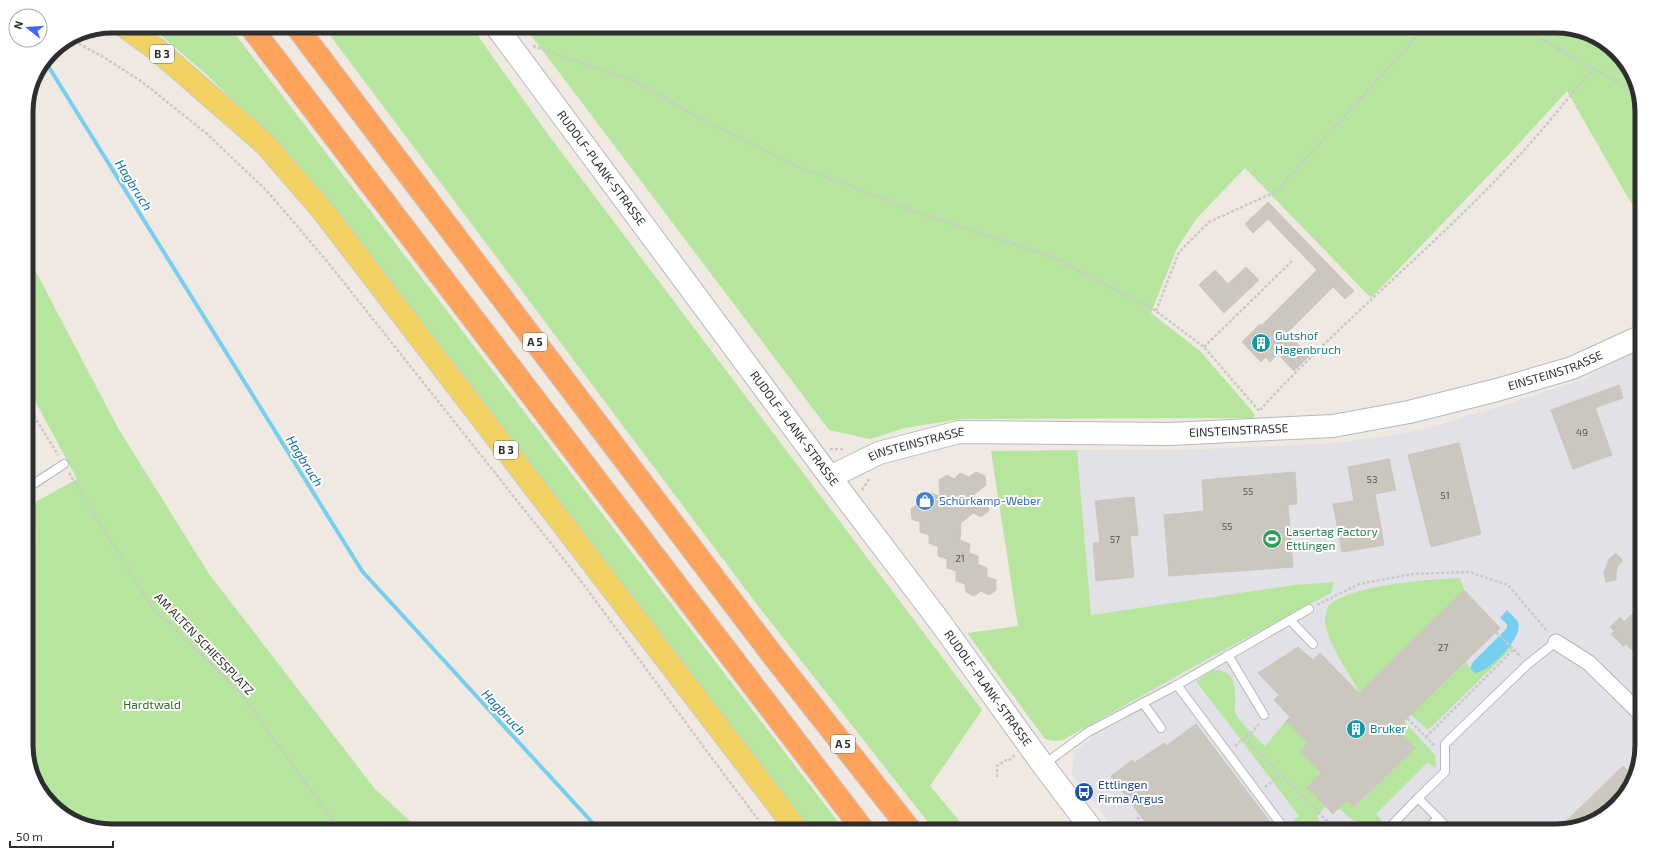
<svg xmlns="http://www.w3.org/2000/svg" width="1668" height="857" viewBox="0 0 1668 857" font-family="'Exo 2',sans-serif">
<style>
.industrial{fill:#e3e1e8}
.green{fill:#b6e59e}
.water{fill:#75cff0}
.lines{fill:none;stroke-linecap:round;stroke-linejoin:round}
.stream{stroke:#75cff0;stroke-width:4}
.building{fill:#cbc7bf;stroke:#cbc5ba}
.lane-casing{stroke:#b4b7c1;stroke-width:10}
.street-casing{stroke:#b4b7c1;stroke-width:17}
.secondary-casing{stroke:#b4b7c1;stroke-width:24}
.primary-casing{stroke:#c9c9c9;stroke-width:24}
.highway-casing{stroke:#c9c9c9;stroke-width:24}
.path{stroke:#c9c9c9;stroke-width:2.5;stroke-dasharray:3 2;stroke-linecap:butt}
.lane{stroke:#fff;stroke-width:8}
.street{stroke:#fff;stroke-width:15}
.secondary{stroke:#fff;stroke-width:22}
.primary{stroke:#f2d163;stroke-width:22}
.highway{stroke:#ffa35c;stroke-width:22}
.labels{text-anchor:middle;stroke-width:4;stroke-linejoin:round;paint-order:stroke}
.number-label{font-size:10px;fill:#555452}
.shield{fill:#fff;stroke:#6d6d6d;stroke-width:1}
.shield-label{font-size:11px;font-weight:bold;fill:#2e2e2e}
.street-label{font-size:12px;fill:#2e2e2e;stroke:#fff}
.culture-label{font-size:12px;fill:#0d838f;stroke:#fff;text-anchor:start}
.shop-label{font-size:12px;fill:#366cbe;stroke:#fff;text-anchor:start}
.leisure-label{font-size:12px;fill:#27864d;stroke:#fff;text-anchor:start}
.park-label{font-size:12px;fill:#2c6e1b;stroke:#fff}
.transit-label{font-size:12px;fill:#164399;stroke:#fff;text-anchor:start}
.water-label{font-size:13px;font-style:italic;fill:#0d6fa3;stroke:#fff}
.rim{fill:none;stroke:#2e2e2e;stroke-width:5}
</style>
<rect width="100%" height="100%" fill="#efe9e1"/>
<polygon class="industrial" points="1642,346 1642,745 1633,783 1599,819 1556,831 1116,831 1072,774 1074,753 1082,745 1091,740 1084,727 1207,659 1334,582 1294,585 1091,615 1077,450 1179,450 1340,443 1398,434 1435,426 1495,408 1586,378"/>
<g class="green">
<polygon points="150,26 229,26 845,831 808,831 436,339 298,164 207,75"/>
<polygon points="323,26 471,26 547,133 982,710 930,786 968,831 935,831 759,607"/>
<polygon points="524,26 1556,26 1594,35 1628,64 1642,107 1642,222 1567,91 1513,150 1371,298 1245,168 1197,218 1176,250 1151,313 1200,351 1253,412 1255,415 1253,418 961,419 905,428 870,439 829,430"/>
<polygon points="26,253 118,428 209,574 375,789 421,831 112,831 74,822 41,793 26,751 26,544 36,537 30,505 77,479 26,384"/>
<polygon points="26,413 35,429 31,457 26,461"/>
<polygon points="1077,450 1091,615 1294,585 1334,582 1331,593 1207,659 1063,740 1053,741 1045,739 967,633 1018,626 991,451"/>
<path d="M1460,578L1464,590L1359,692C1351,676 1323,636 1325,619C1325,616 1327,610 1328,607C1346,585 1432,579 1460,578Z"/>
<polygon points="1510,645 1512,648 1428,730 1411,715 1466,662 1470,668 1493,663"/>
<path d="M1212,670C1230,670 1235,678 1235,695C1236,702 1233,707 1236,714C1241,724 1256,737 1265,746L1286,721L1309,742L1321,773L1326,806L1317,816L1320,823H1290L1299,816L1196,681Z"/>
<path d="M1401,718L1435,755L1436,769L1428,762L1376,814L1383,822C1379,824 1375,824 1370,824C1353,824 1351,819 1339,808L1347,800L1355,807L1415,748L1393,726Z"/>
</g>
<path class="water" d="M1507,610C1510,614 1516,618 1518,622C1524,638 1489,672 1475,673L1470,668L1473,662L1507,628V624L1500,618Z"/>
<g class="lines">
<polyline class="stream" points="45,61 362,571 600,831"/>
</g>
<g class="building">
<polygon points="1268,202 1354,291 1345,299 1333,287 1287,333 1309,356 1294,371 1278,354 1270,362 1266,357 1261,362 1242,342 1260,324 1262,325 1317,270 1268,219 1253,233 1245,224"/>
<polygon points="1246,267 1259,280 1224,313 1199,285 1215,270 1228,284"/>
<polygon points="1619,385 1623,398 1595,408 1612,455 1573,469 1551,410"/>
<polygon points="1459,443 1481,534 1431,547 1408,455"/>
<polygon points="1389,459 1396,490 1375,494 1384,545 1342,552 1333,504 1354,501 1348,467"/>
<polygon points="976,472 985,476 986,485 972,496 987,502 989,511 981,517 973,513 961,523 960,540 970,544 969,553 978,556 978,564 987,568 987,577 996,580 996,590 989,595 981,591 974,596 966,592 965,584 956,581 956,571 947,568 947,559 938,556 938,547 929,543 929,535 920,532 920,522 912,519 911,509 918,504 917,495 924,491 940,496 939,480 947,475 954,479 960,473 969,477"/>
<polygon points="1295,472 1297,504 1288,505 1293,567 1169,576 1164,515 1204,511 1202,480"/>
<polygon points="1134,497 1138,535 1130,536 1134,577 1096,581 1093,543 1100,542 1095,501"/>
<polygon points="1616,553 1623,561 1618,565 1616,573 1616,580 1606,582 1604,573 1609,559"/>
<polygon points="1464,590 1500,628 1396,729 1415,748 1354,807 1347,800 1333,814 1307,787 1321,773 1300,751 1308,743 1286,721 1290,717 1274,700 1279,695 1258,673 1298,647 1313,660 1320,653 1359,693"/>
<polygon points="1642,604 1642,660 1626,644 1623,646 1611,634 1614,631 1610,627 1620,617 1624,622"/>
<polygon points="1196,724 1277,831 1152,831 1111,776 1132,760 1134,763 1164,743 1166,746"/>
<polygon points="1623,766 1634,777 1633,783 1599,819 1556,831"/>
</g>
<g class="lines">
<g class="lane-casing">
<g id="lane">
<polyline points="26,489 64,464"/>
<polyline points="1290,620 1313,644"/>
<polyline points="1228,655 1264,715"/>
<polyline points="1177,685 1286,831"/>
<polyline points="1143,703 1161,728"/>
<polyline points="1043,765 1088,732 1177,685 1309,609"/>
<polyline points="1438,818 1418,798 1445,772 1445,744 1528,664 1556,642"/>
<polyline points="1386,831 1418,798"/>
<polyline points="1425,831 1438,818 1450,831"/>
</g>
</g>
<g class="street-casing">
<polyline id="street" points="1556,642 1589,663 1642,715"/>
</g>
<g class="secondary-casing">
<g id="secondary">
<path id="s1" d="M496,26L830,477L940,622L1043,765L1093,831"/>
<path id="s2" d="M830,477L879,453L959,432L1170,434L1333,426L1409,412L1497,390L1572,368L1642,336"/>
</g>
</g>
<g class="primary-casing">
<polyline id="primary" points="124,26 156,49 265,144 323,211 798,831"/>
</g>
<g class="highway-casing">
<g id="highway">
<polyline points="250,26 864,831"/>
<polyline points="296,26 774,657 911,831"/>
</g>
</g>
<g class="path">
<polyline points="1518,26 1638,94"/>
<polyline points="70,39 105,58 141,81 206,133 267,191 326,260 584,585 726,777 767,831"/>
<polyline points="533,46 634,81 703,120 795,165 901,206 1051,256 1156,311 1204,347 1260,412"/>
<polyline points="1156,311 1179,252 1209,222 1277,191 1426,26"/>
<polyline points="1204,347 1292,261"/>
<polyline points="26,403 58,455"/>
<path d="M1260,410C1339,323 1432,249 1512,163C1541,133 1566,100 1593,69"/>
<polyline points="830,449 845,449"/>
<polyline points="69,473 151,606 240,692 340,831"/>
<polyline points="862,490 870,478"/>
<polyline points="1317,605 1359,584 1413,574 1469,572 1508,585 1548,632"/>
<polyline points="1496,632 1521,657"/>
<polyline points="1404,715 1435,746"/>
<polyline points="1426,737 1514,649"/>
<polyline points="1244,738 1330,824 1330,831"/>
<polyline points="1235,746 1254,730 1259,724"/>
<polyline points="997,777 997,766 1006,760 1008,761 1015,755"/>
<polyline points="1265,787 1281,775"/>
<polyline points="1137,819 1220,757"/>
<polyline points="1205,831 1250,798"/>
</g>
<use href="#lane" class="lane"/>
<use href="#street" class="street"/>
<use href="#secondary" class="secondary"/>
<use href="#primary" class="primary"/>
<use href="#highway" class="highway"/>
</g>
<defs>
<g id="building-disc" transform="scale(1)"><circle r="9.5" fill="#0f9aa8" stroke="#fff"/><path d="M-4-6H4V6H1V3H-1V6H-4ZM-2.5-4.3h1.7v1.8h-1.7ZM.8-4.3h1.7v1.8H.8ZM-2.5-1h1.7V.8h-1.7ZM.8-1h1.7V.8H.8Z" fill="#fff"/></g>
<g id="shop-disc" transform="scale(1)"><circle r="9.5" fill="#3f7fe0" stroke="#fff"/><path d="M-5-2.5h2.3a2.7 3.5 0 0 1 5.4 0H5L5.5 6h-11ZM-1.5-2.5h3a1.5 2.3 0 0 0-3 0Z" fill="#fff"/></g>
<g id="stadium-disc" transform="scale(1)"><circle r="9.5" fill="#2e9e5b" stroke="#fff"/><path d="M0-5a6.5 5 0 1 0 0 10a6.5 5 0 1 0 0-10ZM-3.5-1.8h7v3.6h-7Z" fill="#fff"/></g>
<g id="bus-disc" transform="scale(1)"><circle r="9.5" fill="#1a4fb4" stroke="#fff"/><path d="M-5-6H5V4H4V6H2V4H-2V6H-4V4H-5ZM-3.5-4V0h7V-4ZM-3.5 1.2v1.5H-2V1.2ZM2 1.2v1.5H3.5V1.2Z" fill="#fff"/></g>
</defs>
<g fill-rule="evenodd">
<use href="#building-disc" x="1261" y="343"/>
<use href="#shop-disc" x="925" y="501"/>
<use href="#stadium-disc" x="1272" y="539"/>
<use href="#building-disc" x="1356" y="729"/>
<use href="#bus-disc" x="1084" y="792"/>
</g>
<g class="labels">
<g class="number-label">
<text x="1582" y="436">49</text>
<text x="1372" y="483">53</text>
<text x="1248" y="495">55</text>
<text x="1445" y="499">51</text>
<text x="1227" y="530">55</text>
<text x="1115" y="543">57</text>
<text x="960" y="562">21</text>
<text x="1443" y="651">27</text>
</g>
<g class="shield">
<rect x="150" y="45" width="24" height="18" rx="3"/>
<rect x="523" y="333" width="24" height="18" rx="3"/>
<rect x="494" y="441" width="24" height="18" rx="3"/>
<rect x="831" y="735" width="24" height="18" rx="3"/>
</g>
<g class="shield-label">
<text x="162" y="58">B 3</text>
<text x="535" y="346">A 5</text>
<text x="506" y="454">B 3</text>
<text x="843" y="748">A 5</text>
</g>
<g class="street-label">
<text dy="4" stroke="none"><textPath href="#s1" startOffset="177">RUDOLF-PLANK-STRASSE</textPath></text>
<text dy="4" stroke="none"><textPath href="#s2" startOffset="741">EINSTEINSTRASSE</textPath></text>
<text dy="4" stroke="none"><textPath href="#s1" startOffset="501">RUDOLF-PLANK-STRASSE</textPath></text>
<text dy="4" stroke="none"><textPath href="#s2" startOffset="417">EINSTEINSTRASSE</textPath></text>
<text dy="4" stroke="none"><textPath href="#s2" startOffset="93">EINSTEINSTRASSE</textPath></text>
<text transform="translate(204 644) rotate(46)" y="4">AM ALTEN SCHIESSPLATZ</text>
<text dy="4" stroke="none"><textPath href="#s1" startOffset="825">RUDOLF-PLANK-STRASSE</textPath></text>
</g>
<g class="culture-label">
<text x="1275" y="340">Gutshof<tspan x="1275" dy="14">Hagenbruch</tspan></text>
<text x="1370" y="733">Bruker</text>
</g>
<g class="shop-label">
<text x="939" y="505">Schürkamp-Weber</text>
</g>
<g class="leisure-label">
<text x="1286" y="536">Lasertag Factory<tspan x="1286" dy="14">Ettlingen</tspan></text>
</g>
<g class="park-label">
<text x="152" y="709">Hardtwald</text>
</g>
<g class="transit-label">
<text x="1098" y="789">Ettlingen<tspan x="1098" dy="14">Firma Argus</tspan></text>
</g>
<g class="water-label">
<text transform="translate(134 185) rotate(58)" y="5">Hagbruch</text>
<text transform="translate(305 461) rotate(58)" y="5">Hagbruch</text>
<text transform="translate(504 712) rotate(47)" y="5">Hagbruch</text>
</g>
</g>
<path d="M0 0H1668V857H0ZM112 33H1556A79 79 0 0 1 1635 112V745A79 79 0 0 1 1556 824H112A79 79 0 0 1 33 745V112A79 79 0 0 1 112 33Z" fill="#fff" fill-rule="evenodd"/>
<path class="rim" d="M112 33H1556A79 79 0 0 1 1635 112V745A79 79 0 0 1 1556 824H112A79 79 0 0 1 33 745V112A79 79 0 0 1 112 33Z"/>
<g transform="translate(28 28) rotate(287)"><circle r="19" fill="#ffffff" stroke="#ababab"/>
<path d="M0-3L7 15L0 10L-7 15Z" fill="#4264fb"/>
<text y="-6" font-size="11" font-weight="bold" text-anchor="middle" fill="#2e2e2e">N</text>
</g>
<path d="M10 841v6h103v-6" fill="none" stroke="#2e2e2e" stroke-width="2"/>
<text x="16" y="841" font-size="12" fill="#2e2e2e" stroke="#ffffff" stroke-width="3" paint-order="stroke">50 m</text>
</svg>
